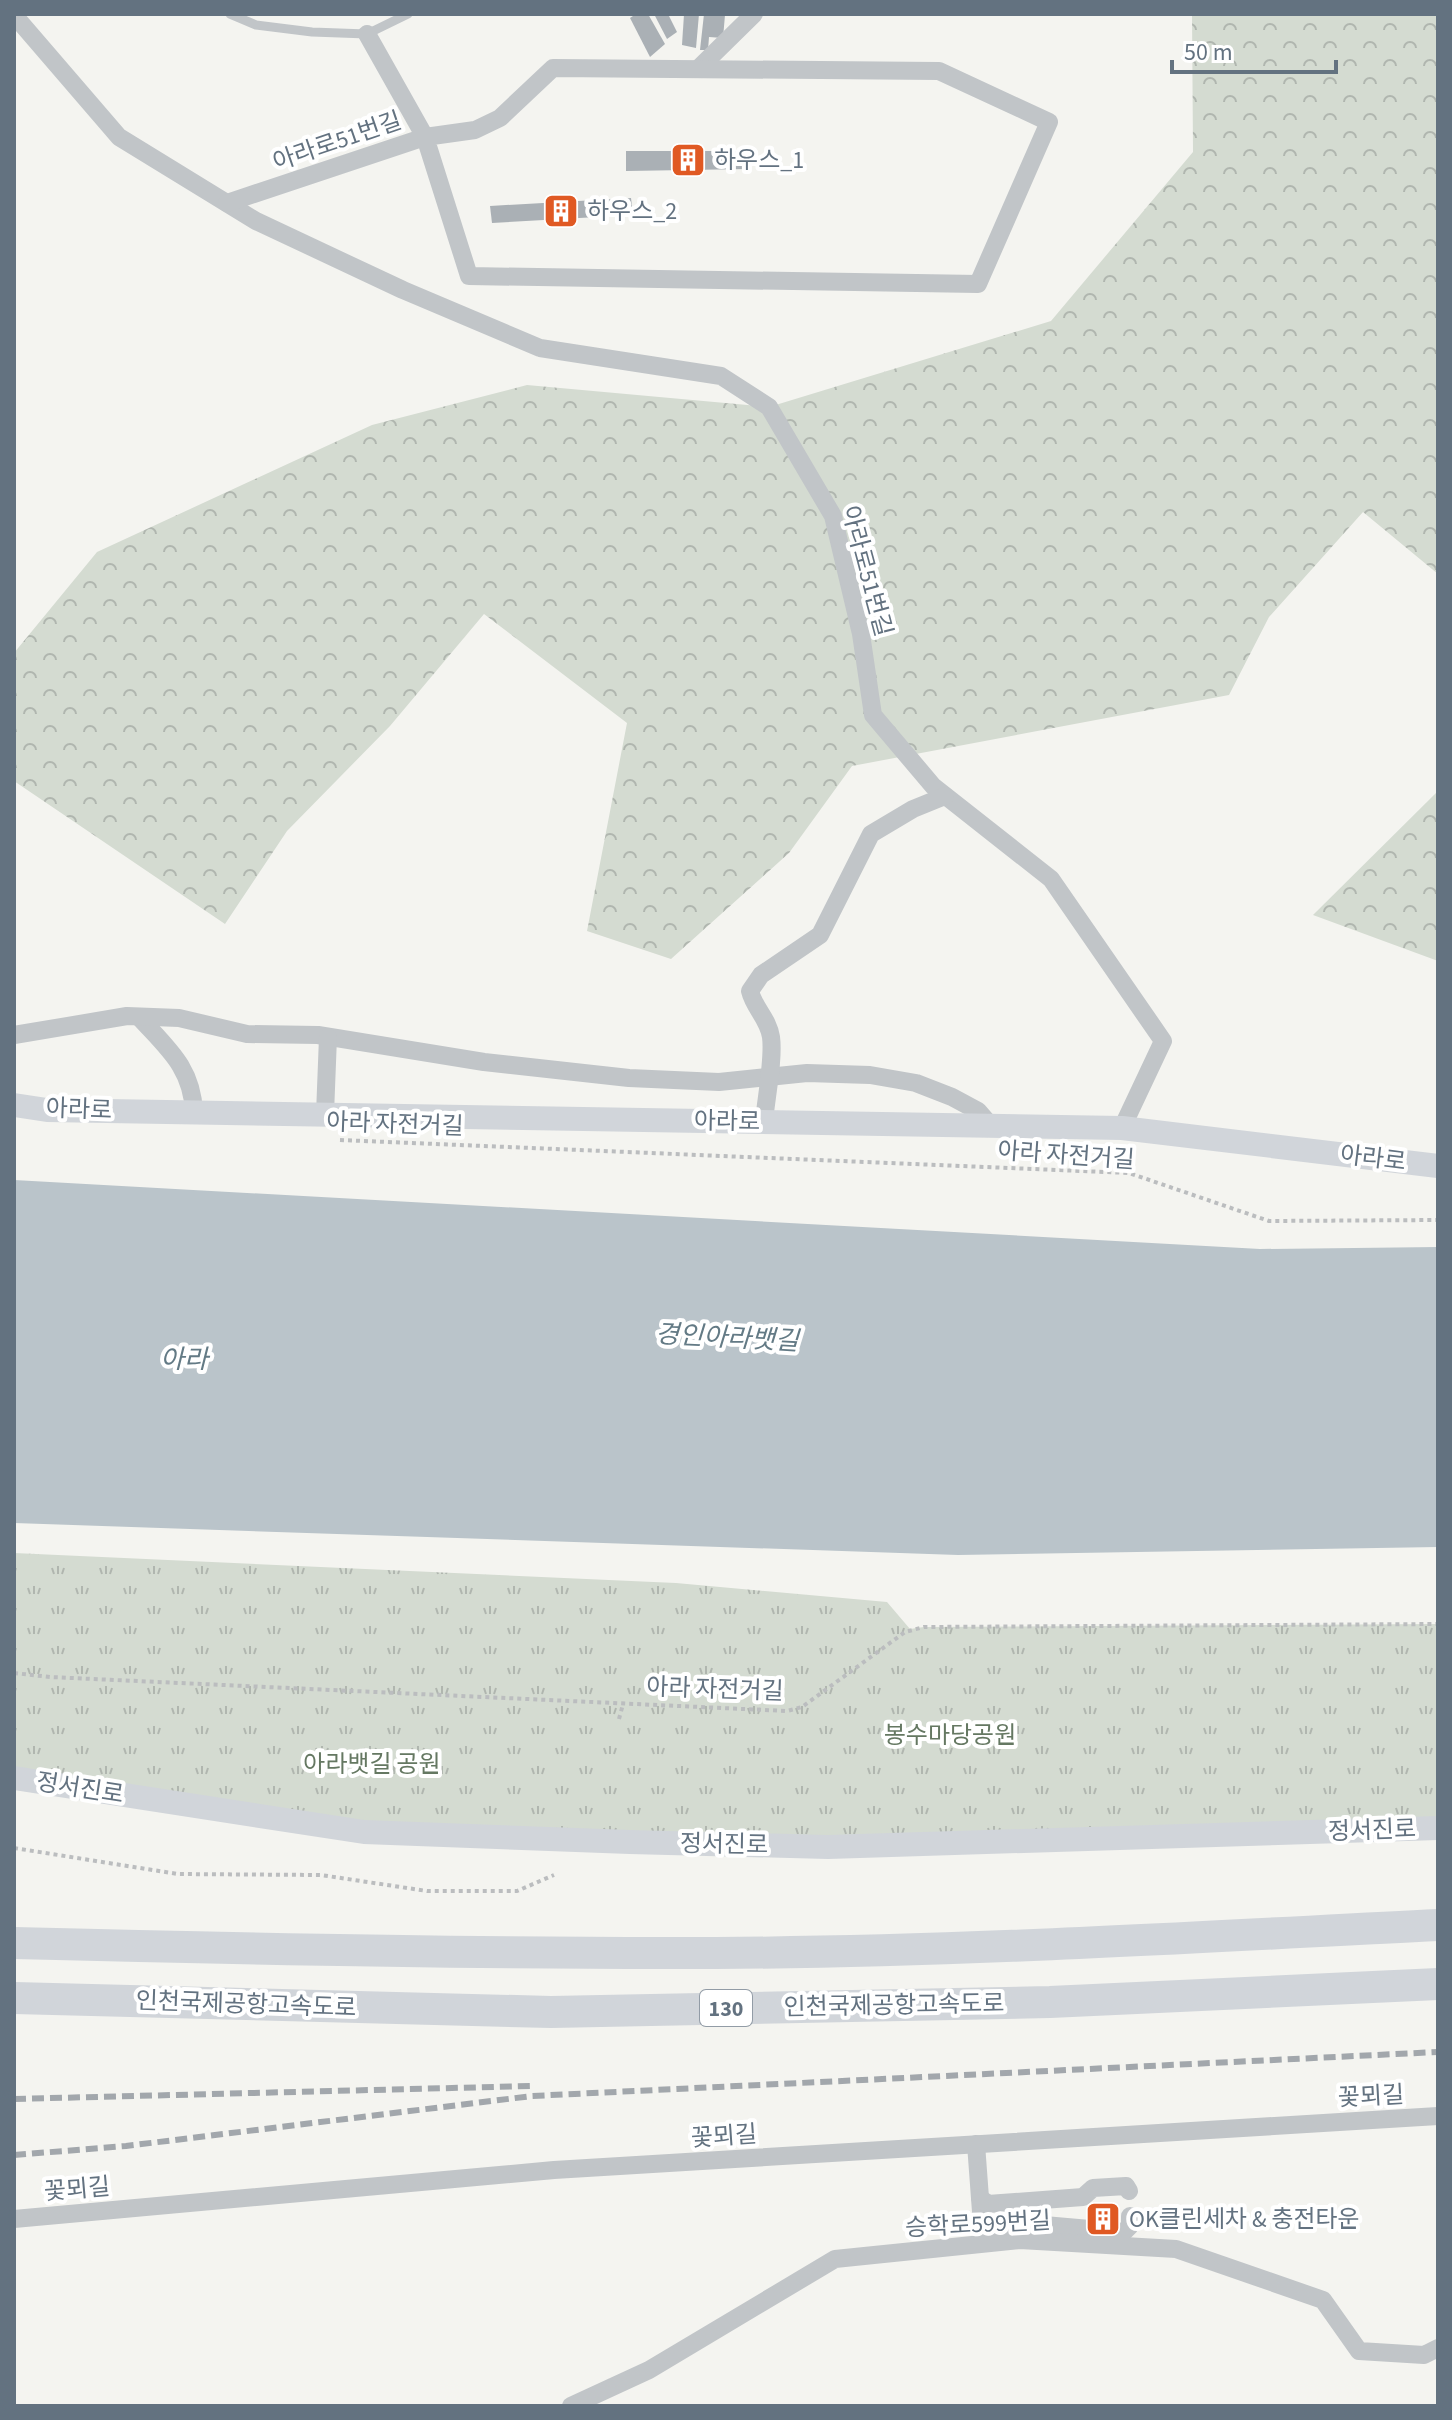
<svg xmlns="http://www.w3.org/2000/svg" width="1452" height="2420" viewBox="0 0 1452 2420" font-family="'Source Sans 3','Noto Sans KR',sans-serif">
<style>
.forest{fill:url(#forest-crowns)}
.park{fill:url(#park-tufts)}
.water{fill:#bac4ca}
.building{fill:#aab0b5}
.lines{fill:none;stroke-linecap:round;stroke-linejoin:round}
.path{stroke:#bbbdbf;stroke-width:4;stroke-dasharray:4 4;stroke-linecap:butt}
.lane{stroke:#c1c5c8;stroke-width:9}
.street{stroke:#c1c5c8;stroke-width:18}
.secondary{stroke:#d1d5da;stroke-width:24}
.highway{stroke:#d1d5da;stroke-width:32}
.rail{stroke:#a2a7ac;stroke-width:6;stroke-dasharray:12 6;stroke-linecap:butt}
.labels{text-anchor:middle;stroke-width:8;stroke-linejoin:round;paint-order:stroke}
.shield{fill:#fff;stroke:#929ca6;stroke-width:2}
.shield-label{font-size:22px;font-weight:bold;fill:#637280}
.street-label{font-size:24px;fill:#637280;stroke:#fff}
.poi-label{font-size:24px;fill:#637280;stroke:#fff;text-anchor:start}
.park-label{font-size:24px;fill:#657862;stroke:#fff}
.water-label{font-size:26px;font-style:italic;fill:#637a85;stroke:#fff}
</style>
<defs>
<pattern id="forest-crowns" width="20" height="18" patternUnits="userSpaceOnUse" patternTransform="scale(2)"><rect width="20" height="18" fill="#d4dbd1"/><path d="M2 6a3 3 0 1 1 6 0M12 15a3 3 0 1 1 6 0" fill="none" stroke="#b0b6af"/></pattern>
<pattern id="park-tufts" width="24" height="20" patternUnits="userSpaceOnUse" patternTransform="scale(2)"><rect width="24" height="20" fill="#d4dbd1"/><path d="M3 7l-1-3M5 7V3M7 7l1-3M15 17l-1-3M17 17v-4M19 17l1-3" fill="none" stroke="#b0b6af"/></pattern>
</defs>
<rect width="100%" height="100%" fill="#f4f4f0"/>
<g class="forest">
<polygon points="1192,14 1438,14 1438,574 1363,512 1269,617 1229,695 852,766 789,853 671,959 587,931 627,723 484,614 390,726 287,831 225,924 14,781 14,653 97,552 372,425 527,385 769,407 1051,321 1193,152"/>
<polygon points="1438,791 1438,961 1313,915"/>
</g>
<polygon class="park" points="14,1553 676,1583 887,1602 910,1629 924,1627 1438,1624 1438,1827 828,1847 364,1832 14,1778"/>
<polygon class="water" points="14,1180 1260,1249 1438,1247 1438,1547 958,1555 14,1523"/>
<g class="building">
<polygon points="636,14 648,14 665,44 650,57 630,18"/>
<polygon points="654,14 668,14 677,32 667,39"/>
<polygon points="684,14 699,14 696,48 682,45"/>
<polygon points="704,14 725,15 723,38 709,37 708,50 700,50"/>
<polygon points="626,151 751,151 749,169 626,171"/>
<polygon points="631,198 633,215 492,223 490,206"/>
<polygon points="1091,2213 1115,2214 1115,2225 1091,2225"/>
</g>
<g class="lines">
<g class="path">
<polyline points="340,1140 1129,1173 1269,1221 1438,1220"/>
<polyline points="14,1673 50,1677 787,1711 802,1707 905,1632 924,1627 1438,1624"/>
<polyline points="619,1719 623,1704"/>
<polyline points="14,1848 178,1874 321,1875 427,1891 517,1891 554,1875"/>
</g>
<polyline class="lane" points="230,14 256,25 312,32 367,34 408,14"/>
<g class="street">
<polyline points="14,15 119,137 256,221 403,290 540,348 721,376 769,407 833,516 861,634 873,715 933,786 1051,879 1163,1041 1122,1128"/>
<polyline points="698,69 754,14"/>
<polyline points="227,203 425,137 475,130 500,118 553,68 939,71 1049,122 978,284 469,276 425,137 367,34"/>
<path d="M139,1017C167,1048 192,1067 194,1112"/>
<polyline points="14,1035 127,1016 179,1018 247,1034 318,1035 484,1062 629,1078 719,1082 807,1073 870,1075 916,1083 952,1097 978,1111 991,1126"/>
<polyline points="325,1114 328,1037"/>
<path d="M764,1122C766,1098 774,1059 771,1037C768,1018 754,1008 750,991L761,975L820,935L871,834L913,809L945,796"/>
<polyline points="976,2144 982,2225 990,2231 1044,2225 1124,2232 1130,2226 1130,2216"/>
<polyline points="980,2198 988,2204 1083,2197 1093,2188 1126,2186 1129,2191"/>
<polyline points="14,2219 554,2170 1438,2116"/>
<polyline points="571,2406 649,2370 835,2259 1020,2240 1176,2249 1323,2300 1359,2351 1424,2355 1438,2348"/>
</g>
<g class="secondary">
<polyline points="14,1105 47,1110 1122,1128 1438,1166"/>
<polyline points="14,1778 364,1832 630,1842 828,1847 1438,1828"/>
</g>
<g class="highway">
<path d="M14,1943C248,1949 482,1954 716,1953C957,1952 1197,1937 1438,1925"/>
<polyline points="14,1998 551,2012 1050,2002 1438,1984"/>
</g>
<g class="rail">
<polyline points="14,2099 531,2086"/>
<polyline points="14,2155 126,2146 532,2096 1438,2052"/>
</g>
</g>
<defs>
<g id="building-square" transform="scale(1.8)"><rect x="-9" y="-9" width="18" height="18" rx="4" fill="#e05923" stroke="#fff"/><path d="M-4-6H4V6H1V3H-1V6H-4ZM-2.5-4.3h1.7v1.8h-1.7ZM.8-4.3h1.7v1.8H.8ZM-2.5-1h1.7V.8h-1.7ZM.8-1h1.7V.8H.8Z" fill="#fff"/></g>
</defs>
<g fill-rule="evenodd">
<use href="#building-square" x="688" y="160"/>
<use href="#building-square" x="561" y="211"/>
<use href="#building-square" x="1103" y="2219"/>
</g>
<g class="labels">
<rect class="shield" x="700" y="1990" width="52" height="36" rx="6"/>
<g class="shield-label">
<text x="726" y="2016">130</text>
</g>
<g class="street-label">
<text transform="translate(337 141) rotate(-19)" y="8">아라로51번길</text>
<text transform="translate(867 571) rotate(75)" y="8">아라로51번길</text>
<text transform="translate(79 1109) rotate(2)" y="8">아라로</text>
<text transform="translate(727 1121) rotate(1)" y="8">아라로</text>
<text transform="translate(395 1124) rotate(2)" y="8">아라 자전거길</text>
<text transform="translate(1066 1155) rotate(4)" y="8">아라 자전거길</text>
<text transform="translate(1373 1158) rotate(7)" y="8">아라로</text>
<text transform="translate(715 1689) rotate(2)" y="8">아라 자전거길</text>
<text transform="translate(80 1788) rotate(9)" y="8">정서진로</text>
<text transform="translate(1372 1830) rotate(-2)" y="8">정서진로</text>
<text transform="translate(724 1844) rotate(1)" y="8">정서진로</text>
<text transform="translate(246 2004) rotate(2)" y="8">인천국제공항고속도로</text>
<text transform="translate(894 2005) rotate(-1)" y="8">인천국제공항고속도로</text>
<text transform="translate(1371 2096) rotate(-3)" y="8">꽃뫼길</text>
<text transform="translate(724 2136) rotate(-4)" y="8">꽃뫼길</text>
<text transform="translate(77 2189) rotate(-5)" y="8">꽃뫼길</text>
<text transform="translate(978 2224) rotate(-3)" y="8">승학로599번길</text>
</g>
<g class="poi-label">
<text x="714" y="168">하우스_1</text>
<text x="587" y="219">하우스_2</text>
<text x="1129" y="2227">OK클린세차 &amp; 충전타운</text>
</g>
<g class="park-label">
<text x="950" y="1743">봉수마당공원</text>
<text x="372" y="1772">아라뱃길 공원</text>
</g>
<g class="water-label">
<text transform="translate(727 1337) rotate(3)" y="9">경인아라뱃길</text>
<text x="184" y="1368">아라</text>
</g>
</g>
<rect width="1452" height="2420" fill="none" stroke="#637280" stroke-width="32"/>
<path d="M1172 60v12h164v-12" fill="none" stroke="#637280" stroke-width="4"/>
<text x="1184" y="60" font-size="24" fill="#637280" stroke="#ffffff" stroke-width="6" paint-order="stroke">50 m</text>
</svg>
